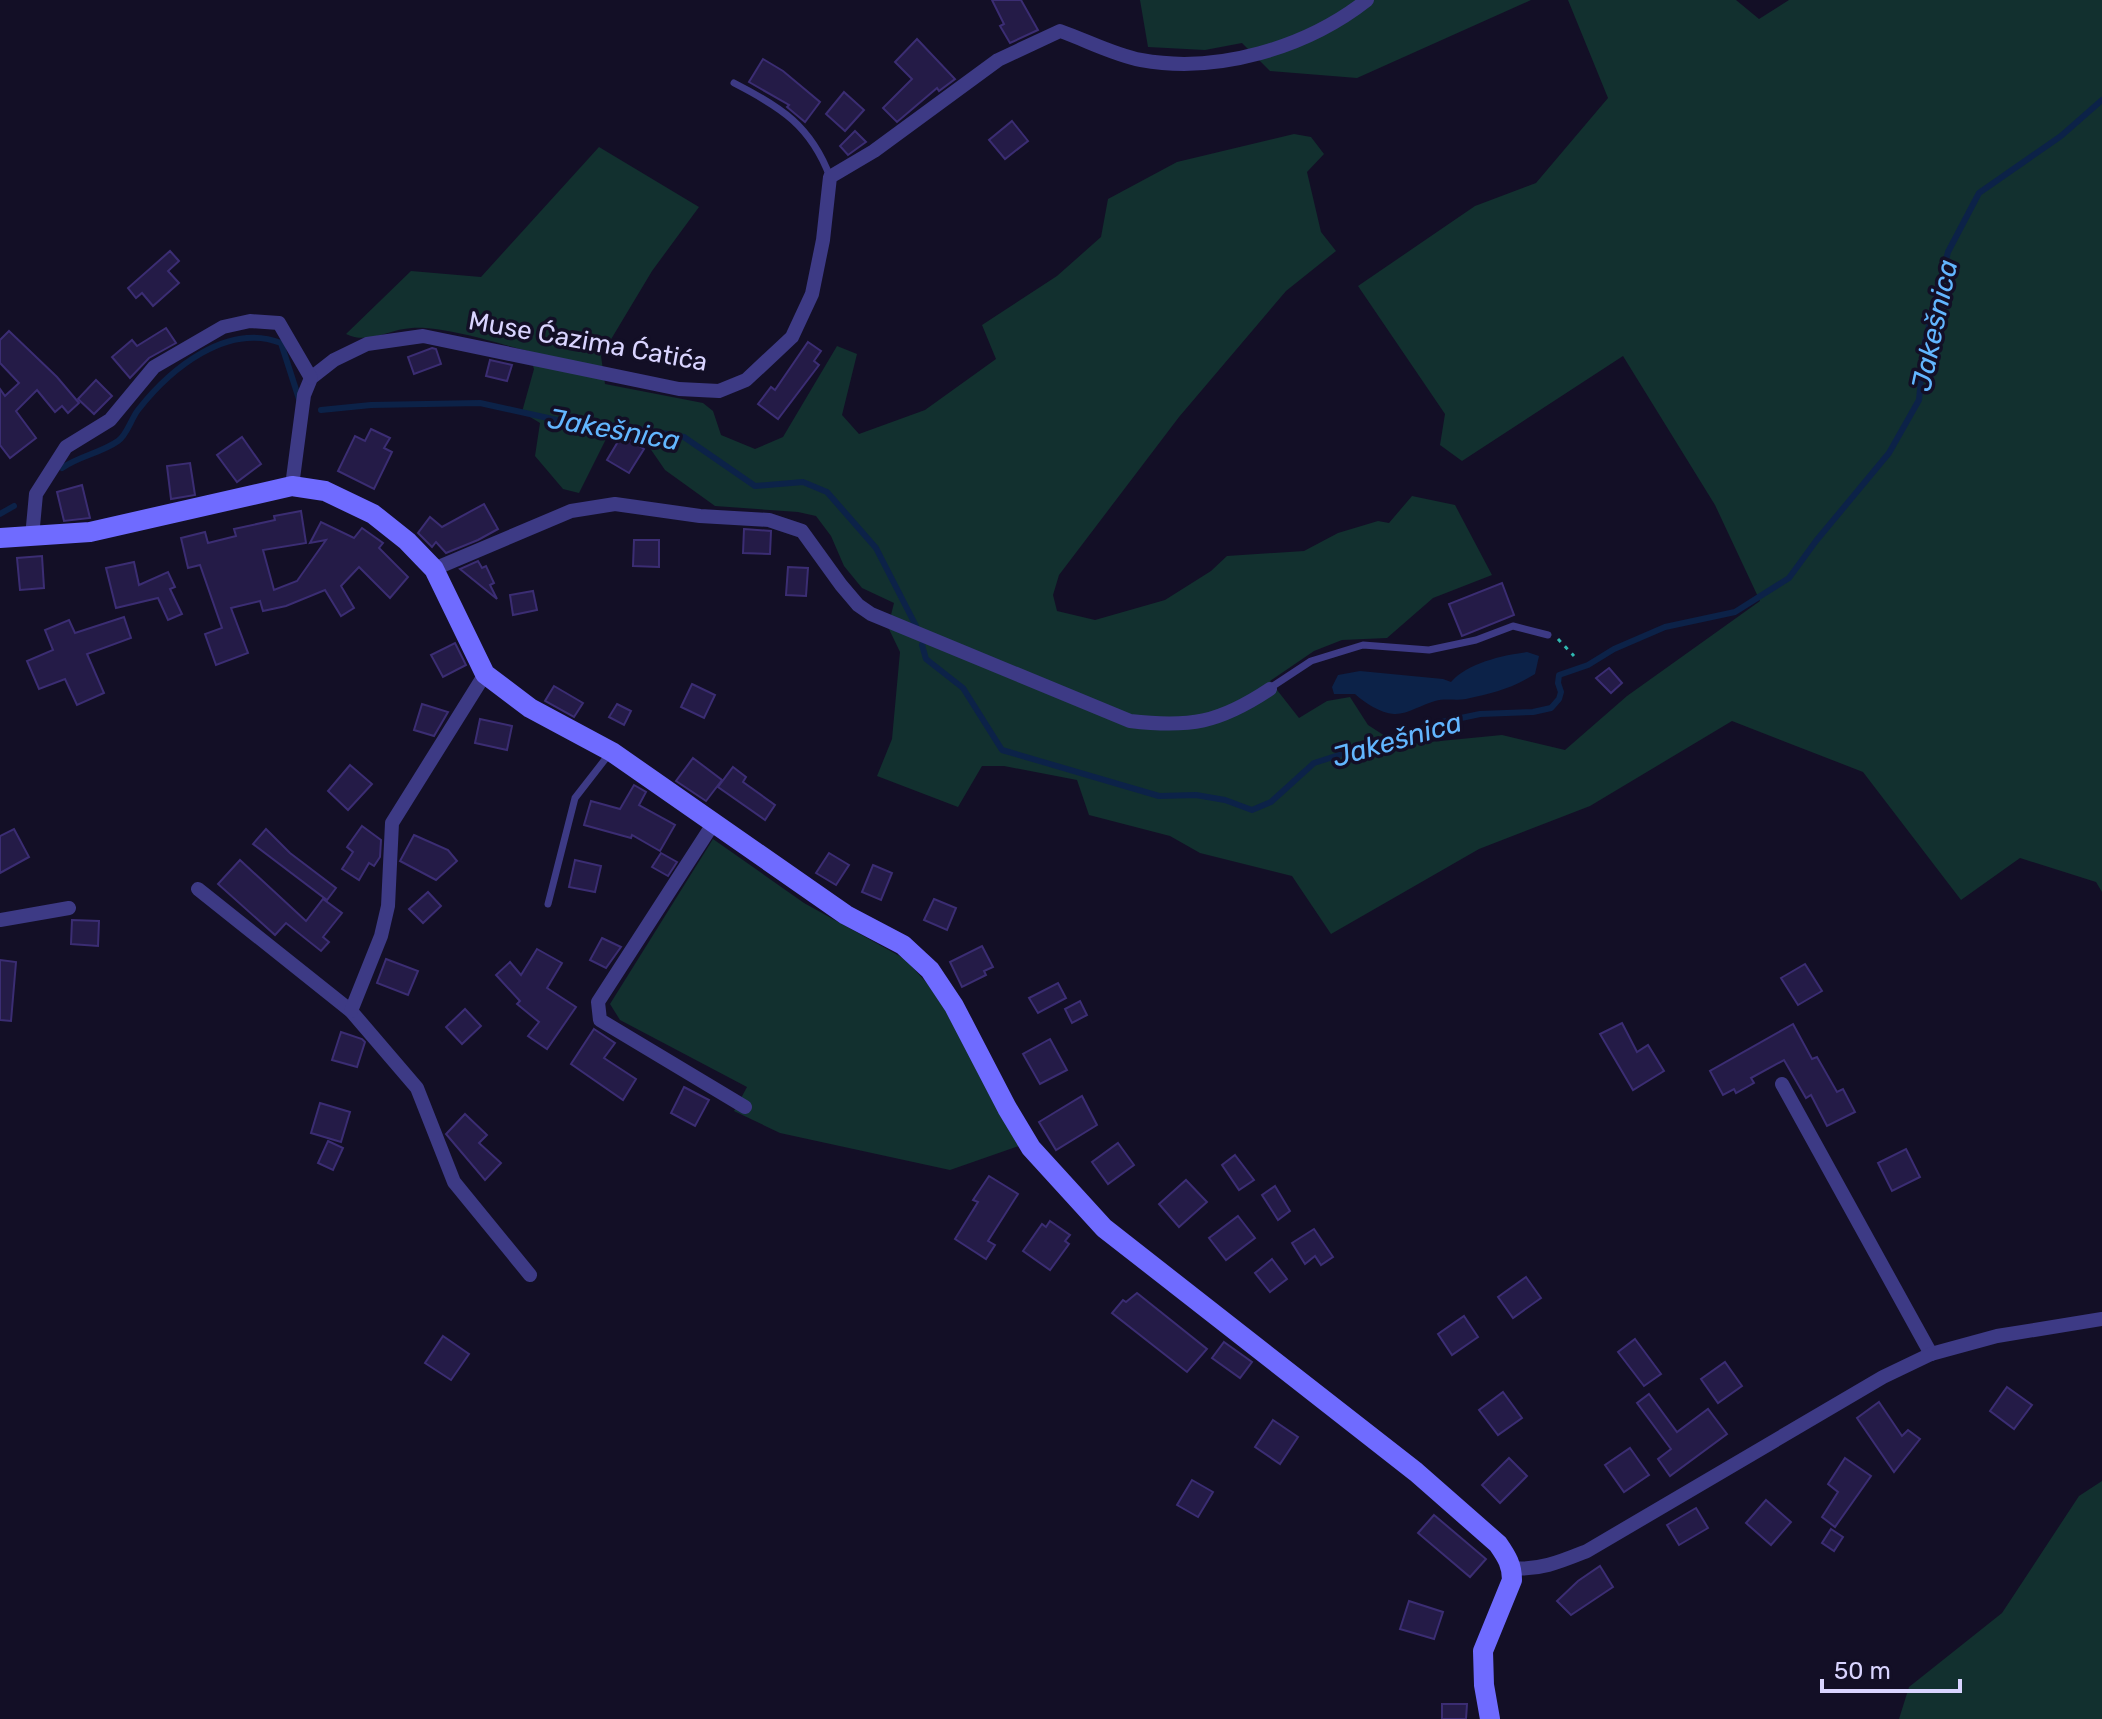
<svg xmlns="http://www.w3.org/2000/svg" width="2102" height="1719" viewBox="0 0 2102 1719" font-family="Rubik,sans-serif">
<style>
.green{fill:#12302f}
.water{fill:#0c2248}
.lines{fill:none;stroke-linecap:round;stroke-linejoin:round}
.stream{stroke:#0c2248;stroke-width:6}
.building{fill:#241b47;stroke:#3b2d73;stroke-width:2}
.path{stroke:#2fb8b0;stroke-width:3;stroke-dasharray:4 6;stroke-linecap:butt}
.lane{stroke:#3d3a85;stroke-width:7}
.street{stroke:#3d3a85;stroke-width:14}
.secondary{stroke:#6f6bff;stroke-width:20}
.labels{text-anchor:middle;stroke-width:7;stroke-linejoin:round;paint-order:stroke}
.street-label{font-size:26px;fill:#d9d4ff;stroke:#130f26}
.water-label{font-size:28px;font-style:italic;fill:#62b6ff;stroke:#130f26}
</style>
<rect width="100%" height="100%" fill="#130f26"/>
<g class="green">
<polygon points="1140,0 1531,0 1357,78 1270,71 1242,43 1205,50 1148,47"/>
<path d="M1568,0H1736L1759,19L1789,0H2102V892L2096,882L2020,858L1961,900L1863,772L1732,721L1590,806L1479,849L1331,934L1292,876L1200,853L1170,836L1089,815L1077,780L1004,766H982L958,807L877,776L892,739L900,652L888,627L894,603L862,588L844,566L831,536L816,516L798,512L715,506L665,470L645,441L618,429L607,437L579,493L563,489L535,456L540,423L522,412L534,369L528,351C496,343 444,326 412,328C389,329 368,345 346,334L411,271L481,277L599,147L699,207L652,271L601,356L605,384L703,403L713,411L721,435L755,449L783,437L837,346L857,354L842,415L859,434L925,410L996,359L982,325L1057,276L1101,237L1108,199L1177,162L1294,134L1311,137L1324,154L1307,172L1321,232L1336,251L1286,291L1179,417L1059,575L1053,595L1057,611L1095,620L1165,600L1211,571L1227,556L1304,551L1338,533L1378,521L1389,523L1412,496L1455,505L1492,575L1433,598L1387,638L1342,640L1314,651L1270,681L1299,718L1327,701L1350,697L1368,725L1399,745L1502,735L1565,750L1627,696L1760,601L1715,505L1623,356L1462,461L1440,445L1445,414L1358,286L1475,206L1536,183L1608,98Z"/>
<polygon points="713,839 804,903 905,959 944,1002 1019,1146 950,1170 780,1133 734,1111 747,1087 620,1020 610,1004"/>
<polygon points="2102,1481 2102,1719 1899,1719 1909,1687 2002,1613 2079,1496"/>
</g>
<path class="water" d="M1527,652L1539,656L1535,674C1511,689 1493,693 1466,699C1456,701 1445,698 1435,701C1423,704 1406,715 1394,714C1380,713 1365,703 1355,694H1334L1332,687L1338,675L1360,671L1443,679L1451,682C1467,663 1503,655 1527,652Z"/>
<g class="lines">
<g class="stream">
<polyline points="321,410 371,405 480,403 557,420 628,427 684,437 755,486 803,482 827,492 876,548 916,626"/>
<path d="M62,468C79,456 101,453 118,441C127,435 131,419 138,410C170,369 227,322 281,343L299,399"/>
<polyline points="0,514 14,506"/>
<polyline points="922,645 926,659 963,688 1002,750 1159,796 1196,795 1225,800 1252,810 1271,802 1314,763 1442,722 1480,714 1533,712 1551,708 1559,699 1561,692 1558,683 1559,675 1588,665 1614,649 1665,627 1735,612 1789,578 1816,541 1889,453 1919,400 1924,346 1948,252 1979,193 2061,136 2102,100"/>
</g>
</g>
<g class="building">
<polygon points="992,0 1021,0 1038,30 1010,43 1000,26 1004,24"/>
<polygon points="917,39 955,79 939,91 937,88 897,122 883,108 912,79 895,62"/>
<polygon points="763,59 783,71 820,102 805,122 787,107 789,105 749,82"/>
<polygon points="844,92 864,110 845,131 826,114"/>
<polygon points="1012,121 1028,141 1005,159 989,140"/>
<polygon points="855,131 866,142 848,155 840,146"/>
<polygon points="170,251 179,261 168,271 179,283 153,306 142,293 136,298 128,288"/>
<polygon points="166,328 176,343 149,358 130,378 112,357 132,340 137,346"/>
<polygon points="9,331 57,377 79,403 68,413 62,406 55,412 37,390 16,411 36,438 10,458 0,445 0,389 5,396 19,383 0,363 0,340"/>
<polygon points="808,342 821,351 814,361 819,365 778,419 758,404 771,387 775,390"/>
<polygon points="432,348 436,349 441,364 414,374 408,357"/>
<polygon points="490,360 512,365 507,381 486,376"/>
<polygon points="96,380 112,396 94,414 78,399"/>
<polygon points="371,429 390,438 384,448 392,452 374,489 338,471 355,436 365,441"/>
<polygon points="622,435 644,449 629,473 607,460"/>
<polygon points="242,437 261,464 237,482 217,455"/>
<polygon points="190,463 195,495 171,499 167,466"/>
<polygon points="82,485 90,518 64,521 57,492"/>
<polygon points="484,504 498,529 478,540 446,553 436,542 432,547 418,533 430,517 442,527"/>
<polygon points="301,511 306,543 263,550 274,590 297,581 326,540 310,543 321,522 354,538 362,528 383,543 379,548 408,577 390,598 359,567 341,586 354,608 341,616 325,590 286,606 263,611 260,601 231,608 248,653 216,665 205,634 222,628 200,565 188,568 181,538 205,532 208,543 236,536 234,529 275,520 274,516"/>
<polygon points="744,529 771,531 770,554 743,553"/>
<polygon points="634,540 659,540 659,567 633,566"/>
<polygon points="42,556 44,588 20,590 17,558"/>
<polygon points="478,561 482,568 486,566 494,583 490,585 497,599 460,569"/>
<polygon points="134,562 139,585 168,572 175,587 170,589 182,614 168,620 158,598 116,608 106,568"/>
<polygon points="788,567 808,568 806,596 786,595"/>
<polygon points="1502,583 1514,615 1462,636 1449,604"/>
<polygon points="533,591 537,610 513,615 510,595"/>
<polygon points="124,617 131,638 87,654 104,693 77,705 65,679 39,689 27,661 53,650 45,630 69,620 75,633"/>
<polygon points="455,643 466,665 443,677 431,655"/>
<polygon points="1609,668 1622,683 1611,693 1596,678"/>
<polygon points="692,684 715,695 704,718 681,707"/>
<polygon points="554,686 583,703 574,717 545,701"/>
<polygon points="422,704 448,712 434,736 414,730"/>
<polygon points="617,704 631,711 624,725 609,717"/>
<polygon points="480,719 512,726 507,750 475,743"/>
<polygon points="693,758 722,780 706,801 676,781"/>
<polygon points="350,765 372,784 348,810 328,791"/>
<polygon points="733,767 746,777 743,782 775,805 765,820 718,787"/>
<polygon points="634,785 646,792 639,805 675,825 660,851 632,835 631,838 584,825 591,801 620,809"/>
<polygon points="362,826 381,840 380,857 374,866 369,863 359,880 342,869 353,852 347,847"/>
<polygon points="14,829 29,857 0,873 0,836"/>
<polygon points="266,829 290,853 336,888 327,900 253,844"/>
<polygon points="414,835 448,850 457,861 436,880 400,861"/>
<polygon points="661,853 677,862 668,876 652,867"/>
<polygon points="829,853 849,865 836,885 816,873"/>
<polygon points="240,860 306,921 323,899 342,913 323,937 329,942 321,951 286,923 275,935 218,884"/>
<polygon points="575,860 601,866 595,892 569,887"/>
<polygon points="873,865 892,873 881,900 862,892"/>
<polygon points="428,892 441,906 423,923 409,909"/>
<polygon points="934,899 956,908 947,930 924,920"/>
<polygon points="72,920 99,921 98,946 71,944"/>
<polygon points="602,938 621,947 606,968 590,960"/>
<polygon points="982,946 993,967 984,971 986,975 962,987 950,962"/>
<polygon points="537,949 562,963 547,988 576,1007 547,1049 528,1036 539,1022 517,1004 520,1001 496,975 510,962 521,975"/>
<polygon points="386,959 418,971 408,995 377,983"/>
<polygon points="0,960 16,962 11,1021 0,1020"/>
<polygon points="1805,964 1822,991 1798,1005 1781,978"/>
<polygon points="1058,983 1066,998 1038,1013 1029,998"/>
<polygon points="1080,1001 1087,1015 1072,1023 1065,1009"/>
<polygon points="465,1009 481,1026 462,1044 446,1027"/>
<polygon points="1622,1023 1637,1052 1648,1045 1664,1071 1633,1090 1600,1034"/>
<polygon points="1793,1024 1812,1059 1817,1057 1837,1092 1843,1089 1855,1112 1827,1126 1811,1095 1806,1098 1784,1060 1751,1078 1754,1083 1736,1093 1734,1089 1723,1095 1710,1071"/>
<polygon points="594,1029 615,1043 604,1058 636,1079 623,1100 571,1064"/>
<polygon points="341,1032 362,1039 365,1042 357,1067 332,1060"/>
<polygon points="1050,1039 1067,1070 1040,1084 1023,1054"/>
<polygon points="684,1087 709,1100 695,1126 671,1113"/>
<polygon points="1082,1096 1097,1125 1056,1150 1039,1122"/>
<polygon points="320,1103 350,1112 341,1142 311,1133"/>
<polygon points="465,1114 487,1135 479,1143 501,1163 485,1180 446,1134"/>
<polygon points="328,1141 343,1148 333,1170 318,1163"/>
<polygon points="1118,1143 1134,1165 1108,1184 1092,1162"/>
<polygon points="1906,1149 1920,1177 1892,1191 1878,1163"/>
<polygon points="1235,1155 1254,1180 1239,1190 1222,1165"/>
<polygon points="989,1176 1018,1194 988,1241 995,1245 986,1259 955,1239 978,1202 973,1200"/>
<polygon points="1186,1180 1207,1202 1179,1227 1159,1204"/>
<polygon points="1275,1186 1290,1211 1278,1220 1262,1195"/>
<polygon points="1238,1216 1255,1238 1226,1260 1209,1238"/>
<polygon points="1050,1221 1070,1235 1065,1241 1069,1244 1050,1270 1023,1251 1042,1224 1046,1227"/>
<polygon points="1314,1229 1333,1257 1321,1265 1315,1256 1305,1264 1292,1243"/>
<polygon points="1272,1259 1287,1279 1270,1292 1255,1273"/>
<polygon points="1526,1277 1541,1298 1513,1318 1498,1297"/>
<polygon points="1137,1293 1207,1349 1187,1372 1112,1313 1123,1300 1126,1302"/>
<polygon points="1464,1316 1478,1337 1452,1355 1438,1334"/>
<polygon points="443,1336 469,1354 451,1380 425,1363"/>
<polygon points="1635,1339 1661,1374 1644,1386 1618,1352"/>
<polygon points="1224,1342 1252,1362 1240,1378 1212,1358"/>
<polygon points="1725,1362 1742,1386 1718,1403 1701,1379"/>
<polygon points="2007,1387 2032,1405 2014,1429 1990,1411"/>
<polygon points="1503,1392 1522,1418 1498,1435 1479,1410"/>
<polygon points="1649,1394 1677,1432 1708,1409 1727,1434 1670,1476 1658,1459 1671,1449 1637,1403"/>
<polygon points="1879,1402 1902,1436 1908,1430 1920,1439 1894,1472 1857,1418"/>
<polygon points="1273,1420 1298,1437 1280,1464 1255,1447"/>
<polygon points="1630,1448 1649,1475 1624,1492 1605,1465"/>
<polygon points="1509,1458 1527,1476 1500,1503 1482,1485"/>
<polygon points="1845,1458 1871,1476 1835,1527 1822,1517 1838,1492 1828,1484"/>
<polygon points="1192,1480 1213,1492 1198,1517 1177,1505"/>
<polygon points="1766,1500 1791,1522 1771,1545 1746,1523"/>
<polygon points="1696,1508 1708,1528 1679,1545 1667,1525"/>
<polygon points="1434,1515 1486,1559 1470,1577 1418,1533"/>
<polygon points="1831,1529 1843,1537 1834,1551 1822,1543"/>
<polygon points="1600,1566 1613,1587 1571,1615 1557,1601 1578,1581"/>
<polygon points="1409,1601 1443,1612 1434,1639 1400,1629"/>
<polygon points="1442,1704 1467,1704 1466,1719 1442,1719"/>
</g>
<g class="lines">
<polyline class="path" points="1558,639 1574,656"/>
<g class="lane">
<path d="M734,83C781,107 811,126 830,177"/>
<polyline points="1270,688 1311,661 1363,645 1429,650 1476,640 1513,626 1548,635"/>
<polyline points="548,904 575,798 610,753"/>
</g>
<g class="street">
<path d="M292,486L304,395L311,378L334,360L367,344L423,336L679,389L719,391L746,380L792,337L812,294L823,240L830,177L874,151L998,60L1060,31C1086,40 1114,55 1141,60C1217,74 1306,48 1367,0"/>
<polyline points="32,537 36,494 66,447 110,420 154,367 223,327 250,321 279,323 311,378"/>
<path d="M434,569L571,511L615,504L700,516L769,520L802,531L841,585L858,605L871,614L1130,721C1190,728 1219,723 1270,689"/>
<polyline points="713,824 598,1002 600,1020 745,1107"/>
<polyline points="198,889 351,1011 417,1088 454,1182 530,1275"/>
<polyline points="0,920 69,908"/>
<polyline points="351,1011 381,936 388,906 392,823 485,674"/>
<polyline points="1782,1084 1931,1354"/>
<path d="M1512,1568C1539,1571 1562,1561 1587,1551L1883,1377L1931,1354L1997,1336L2102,1319"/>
</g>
<path class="secondary" d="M0,538L90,532L292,486L325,491L373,514L407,541L434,569L485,674L530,708L612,752L846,915L903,945L930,970L954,1006L1007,1108L1031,1148L1104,1228L1416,1472L1498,1544C1507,1557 1512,1565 1512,1580L1483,1651L1484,1685L1490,1719"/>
</g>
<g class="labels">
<g class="street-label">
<text transform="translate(588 341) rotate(10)" y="9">Muse Ćazima Ćatića</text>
</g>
<g class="water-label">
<text transform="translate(1934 325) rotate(-78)" y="10">Jakešnica</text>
<text transform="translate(614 429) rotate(10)" y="10">Jakešnica</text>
<text transform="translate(1397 739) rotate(-16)" y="10">Jakešnica</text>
</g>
</g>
<path d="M1822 1679v12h138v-12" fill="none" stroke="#d9d4ff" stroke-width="4"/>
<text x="1834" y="1679" font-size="24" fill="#d9d4ff" stroke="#130f26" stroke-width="6" paint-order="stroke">50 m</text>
</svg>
